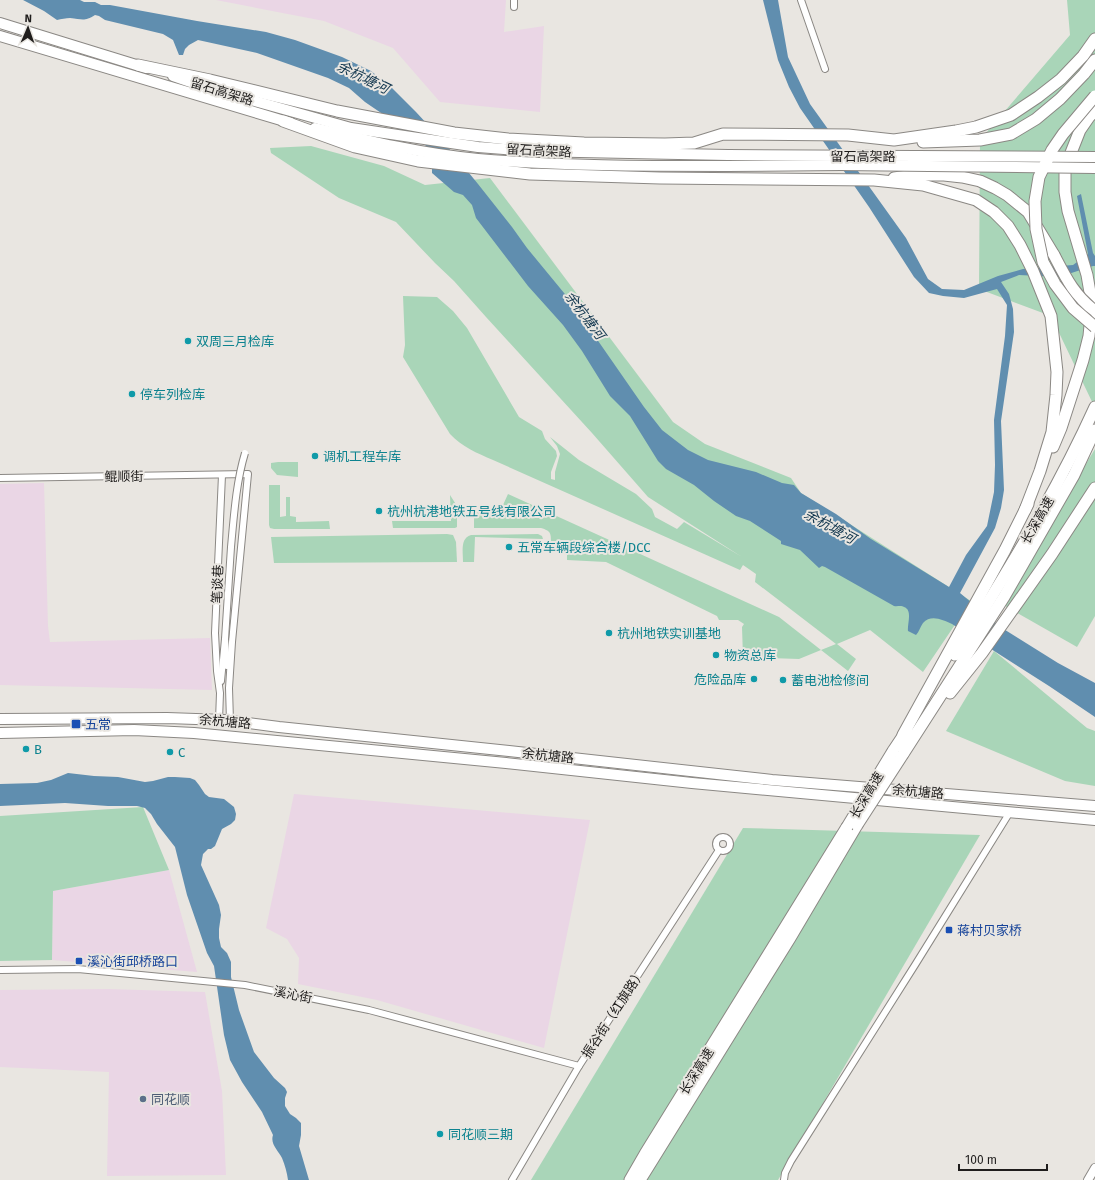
<svg xmlns="http://www.w3.org/2000/svg" width="1095" height="1180" viewBox="0 0 1095 1180" font-family="'Fira Sans','Noto Sans SC',sans-serif">
<style>
.commercial{fill:#ead6e5}
.green{fill:#a9d5b8}
.water{fill:#608eaf}
.lines{fill:none;stroke-linecap:round;stroke-linejoin:round}
.minor-casing{stroke:#8b8884;stroke-width:8}
.tertiary-casing{stroke:#8b8884;stroke-width:10}
.primary-casing{stroke:#8b8884;stroke-width:12}
.trunk-casing{stroke:#8b8884;stroke-width:12}
.motorway-casing{stroke:#8b8884;stroke-width:13}
.minor{stroke:#fff;stroke-width:6}
.tertiary{stroke:#fff;stroke-width:8}
.primary{stroke:#fff;stroke-width:10}
.trunk{stroke:#fff;stroke-width:10}
.motorway{stroke:#fff;stroke-width:11}
.minor-bridge-casing{stroke:#8b8884;stroke-width:8;stroke-linecap:butt}
.trunk-bridge-casing{stroke:#8b8884;stroke-width:12;stroke-linecap:butt}
.motorway-bridge-casing{stroke:#8b8884;stroke-width:13;stroke-linecap:butt}
.minor-bridge{stroke:#fff;stroke-width:6}
.trunk-bridge{stroke:#fff;stroke-width:10}
.motorway-bridge{stroke:#fff;stroke-width:11}
.culture-dot{fill:#0f9aa8;stroke:#e9e6e1;stroke-width:1.5}
.transit-dot{fill:#1a4fb4;stroke:#e9e6e1;stroke-width:1.5}
.service-dot{fill:#5c6f8a;stroke:#e9e6e1;stroke-width:1.5}
.labels{text-anchor:middle;stroke-width:4;stroke-linejoin:round;paint-order:stroke}
.street-label{font-size:13px;fill:#1f1d1c;stroke:#e9e6e1}
.culture-label{font-size:13px;fill:#0d838f;stroke:#e9e6e1;text-anchor:start}
.transit-label{font-size:13px;fill:#164399;stroke:#e9e6e1;text-anchor:start}
.service-label{font-size:13px;fill:#4e5e75;stroke:#e9e6e1;text-anchor:start}
.water-label{font-size:14px;font-style:italic;fill:#11364e;stroke:#e9e6e1}
</style>
<rect width="100%" height="100%" fill="#e9e6e1"/>
<g class="commercial">
<polygon points="216,0 506,0 504,32 544,26 540,112 440,102 393,48 324,21"/>
<polygon points="44,483 48,626 50,642 210,638 212,690 0,685 0,484"/>
<polygon points="294,794 590,820 544,1048 377,1000 298,984 299,958 287,939 266,928"/>
<polygon points="169,870 197,972 52,960 53,891"/>
<polygon points="108,989 205,992 222,1091 226,1175 107,1176 109,1072 0,1067 0,990"/>
</g>
<g class="green">
<polygon points="1067,0 1095,0 1095,408 1051,316 979,289 980,140 1070,35"/>
<path d="M311,146L384,166L425,185L490,178L673,422L705,444L791,478L801,493L971,601L923,672L870,630L837,644L856,659L848,671L821,650L799,659L743,657L742,627L744,624L738,620H719L717,616L606,562L567,560V543H551C551,533 551,531 541,528H474V512H496L501,505H503L508,494L779,617L821,650L836,644L755,582L756,574L743,565L740,570L493,460C477,453 462,447 450,434L403,357L405,345L403,296L437,297L453,311L467,328L519,417L542,431L545,439L556,451L557,456L551,472V479L555,480V472L560,454L557,446L550,437L579,460L636,494L652,509L655,517L677,529L684,522L742,557L648,497L592,433L486,317L454,281L435,263L396,222L339,198L271,153L270,148Z"/>
<polygon points="1095,449 1095,616 1077,647 1000,603"/>
<polygon points="278,462 298,462 298,477 277,475 271,468 271,463"/>
<polygon points="269,485 280,485 280,517 286,516 286,497 290,497 290,516 296,517 296,522 329,521 330,529 274,529 270,528 269,525"/>
<polygon points="450,495 457,506 457,527 455,528 393,528 392,521 451,521"/>
<polygon points="447,534 453,535 456,542 457,562 274,563 271,537"/>
<path d="M538,534L542,536L543,539L475,537L474,562H463C463,552 460,538 471,535Z"/>
<polygon points="994,651 1087,728 1095,731 1095,786 1065,781 946,731"/>
<polygon points="143,807 169,870 53,891 52,960 0,961 0,816"/>
<polygon points="743,828 980,835 778,1180 531,1180"/>
</g>
<g class="water">
<path d="M23,0H80L84,2H95L101,5H110L197,21L266,32L295,40L342,57L371,71L391,87L416,112L442,140L478,184L512,227L527,248L569,299L644,407L662,430L688,450L708,460L756,472L782,483L794,485L801,493L836,514L871,539L949,587L966,555L987,526L994,492L995,465L994,420L1005,336L1007,305L997,289L964,298L943,296L929,293L914,277L869,207L800,108L789,87L778,60L763,0H778L788,57L810,104L906,238L928,279L942,289L964,290L998,276L1023,269L1073,265L1088,254L1077,196L1081,194L1093,253L1095,256V266H1093L1059,277L1019,275L1001,282L1009,294L1013,309L1014,332L1001,421L1004,490L1001,508L995,528L960,593L1002,628L1058,663L1095,683V717L1049,686L952,624C943,620 931,614 923,623C920,627 919,632 916,635L908,631C907,624 913,610 904,607C901,605 897,607 894,606L825,567L822,566L819,568L800,550L781,544V541L750,521L736,516L714,501L694,485L666,469L658,461L630,416L610,396L582,351L563,325L528,286L476,218L472,205L463,195L454,192L432,173V162L426,146L416,135L402,133L387,117L365,102L349,88L328,78L257,53L198,40L189,45L185,49L183,55H179L173,40L163,34L105,20L99,16L95,15C84,22 82,19 70,18C66,18 61,19 57,20L44,11Z"/>
<path d="M68,773L94,776L118,777L145,782L153,781L168,777H175L190,778L195,780L199,785L205,794L209,797L224,799L234,807L236,814L235,820L231,824L222,829L215,846L211,849H208L203,854L201,865L219,905L221,915L219,929V938L221,947L227,953L231,962V977L239,1010L254,1052L274,1078L285,1088L287,1092L285,1098V1106L290,1114L296,1118L301,1123V1135L299,1146L309,1180H288C287,1173 285,1165 282,1158C278,1150 270,1144 273,1135L262,1112L242,1082L230,1060L224,1035L214,966L207,953L187,895L175,847L157,824L151,814L145,808L137,806H108L65,803L0,806V784L37,783L51,780Z"/>
</g>
<g class="lines">
<g class="minor-casing">
<g id="minor">
<polyline points="801,0 825,69"/>
<polyline points="514,7 514,0"/>
<polyline points="0,478 248,474 232,642 229,688 230,721"/>
<polyline points="221,681 225,639 227,666"/>
<polyline points="219,720 220,693 217,671 215,633 222,475"/>
<circle cx="723" cy="844" r="7"/>
<polyline points="0,970 78,969 245,985 369,1010 579,1066"/>
<polyline points="512,1180 579,1066 719,850"/>
<polyline points="784,1180 785,1173 791,1161 915,965 1010,812"/>
</g>
</g>
<g class="tertiary-casing">
<polyline id="tertiary" points="1088,1180 1095,1168"/>
</g>
<g class="primary-casing">
<g id="primary">
<polyline points="0,719 167,718 225,720 279,727 509,751 772,780 1095,806"/>
<polyline points="0,733 134,730 194,733 506,763 692,783 1095,820"/>
</g>
</g>
<g class="trunk-casing">
<g id="trunk">
<polyline points="0,23 146,68"/>
<polyline points="0,36 291,123"/>
<polyline points="173,76 208,88 351,128 451,143 478,147 530,151 728,155"/>
<path d="M315,128C369,141 423,154 478,159C560,166 645,166 727,166"/>
</g>
</g>
<g class="motorway-casing">
<g id="motorway">
<polyline points="138,65 210,80 337,111 454,133 508,139 584,143 665,144 694,143 723,134 848,135 894,140 956,131 976,127 1011,115 1038,97 1061,79 1083,56 1095,39"/>
<polyline points="283,121 355,147 418,161 530,174 660,178 874,180 923,185 976,200 994,212 1008,226 1020,245 1033,271 1051,316 1057,372 1056,395 1052,432 1040,471 1025,510"/>
<polyline points="923,142 980,140 1011,134 1036,119 1060,99 1084,74 1095,60"/>
<polyline points="894,178 915,175 944,175 962,177 980,181 995,188 1007,195 1028,212 1054,255"/>
<polyline points="1053,447 1061,428 1083,360 1089,336 1092,304 1087,275 1068,211 1065,192 1065,168 1080,130 1089,117 1095,111"/>
<path d="M955,655C1006,575 1056,493 1095,407"/>
<polyline points="950,693 982,653 1052,554 1095,488"/>
<polyline points="903,735 1005,550 1028,504"/>
<polyline points="893,751 907,730"/>
<polyline points="903,754 1004,597 1074,475 1095,430"/>
<polyline points="630,1180 645,1154 847,827"/>
<polyline points="640,1180 653,1159 790,938 857,825"/>
</g>
</g>
<use href="#minor" class="minor"/>
<use href="#tertiary" class="tertiary"/>
<use href="#primary" class="primary"/>
<use href="#trunk" class="trunk"/>
<use href="#motorway" class="motorway"/>
<g class="minor-bridge-casing">
<path id="minor-bridge" d="M225,639C227,608 229,578 231,547C234,515 236,483 245,453"/>
</g>
<g class="trunk-bridge-casing">
<g id="trunk-bridge">
<polyline points="728,155 1095,157"/>
<polyline points="727,166 841,165 1095,168"/>
</g>
</g>
<g class="motorway-bridge-casing">
<g id="motorway-bridge">
<polyline points="1095,96 1063,134 1052,150 1039,177 1035,201 1036,229 1043,262 1055,284 1073,308 1095,327"/>
<path d="M1054,255C1066,278 1074,295 1095,311"/>
<polyline points="857,825 903,754"/>
<polyline points="847,827 893,751"/>
</g>
</g>
<use href="#minor-bridge" class="minor-bridge"/>
<use href="#trunk-bridge" class="trunk-bridge"/>
<use href="#motorway-bridge" class="motorway-bridge"/>
</g>
<g class="culture-dot">
<circle cx="188" cy="341" r="4"/>
<circle cx="132" cy="394" r="4"/>
<circle cx="315" cy="456" r="4"/>
<circle cx="379" cy="511" r="4"/>
<circle cx="509" cy="547" r="4"/>
<circle cx="609" cy="633" r="4"/>
<circle cx="716" cy="655" r="4"/>
<circle cx="754" cy="679" r="4"/>
<circle cx="783" cy="680" r="4"/>
<circle cx="26" cy="749" r="4"/>
<circle cx="170" cy="752" r="4"/>
<circle cx="440" cy="1134" r="4"/>
</g>
<g class="transit-dot">
<rect x="71" y="719" width="10" height="10" rx="2"/>
<rect x="945" y="926" width="8" height="8" rx="2"/>
<rect x="75" y="957" width="8" height="8" rx="2"/>
</g>
<circle class="service-dot" cx="143" cy="1099" r="4"/>
<g class="labels">
<g class="street-label">
<text transform="translate(222 91) rotate(17)" y="5">留石高架路</text>
<text transform="translate(539 150) rotate(3)" y="5">留石高架路</text>
<text x="863" y="161">留石高架路</text>
<text transform="translate(124 476) rotate(-1)" y="5">鲲顺街</text>
<text transform="translate(1037 520) rotate(-60)" y="5">长深高速</text>
<text transform="translate(217 584) rotate(-88)" y="5">笔谈巷</text>
<text transform="translate(225 721) rotate(5)" y="5">余杭塘路</text>
<text transform="translate(548 755) rotate(6)" y="5">余杭塘路</text>
<text transform="translate(918 791) rotate(5)" y="5">余杭塘路</text>
<text transform="translate(866 795) rotate(-59)" y="5">长深高速</text>
<text transform="translate(293 994) rotate(11)" y="5">溪沁街</text>
<text transform="translate(613 1013) rotate(-57)" y="5">振谷街（红旗路）</text>
<text transform="translate(696 1071) rotate(-58)" y="5">长深高速</text>
</g>
<g class="culture-label">
<text x="196" y="346">双周三月检库</text>
<text x="140" y="399">停车列检库</text>
<text x="323" y="461">调机工程车库</text>
<text x="387" y="516">杭州杭港地铁五号线有限公司</text>
<text x="517" y="552">五常车辆段综合楼/DCC</text>
<text x="617" y="638">杭州地铁实训基地</text>
<text x="724" y="660">物资总库</text>
<text x="746" y="684" text-anchor="end">危险品库</text>
<text x="791" y="685">蓄电池检修间</text>
<text x="34" y="754">B</text>
<text x="178" y="757">C</text>
<text x="448" y="1139">同花顺三期</text>
</g>
<g class="transit-label">
<text x="85" y="729">五常</text>
<text x="957" y="935">蒋村贝家桥</text>
<text x="87" y="966">溪沁街邱桥路口</text>
</g>
<g class="service-label">
<text x="151" y="1104">同花顺</text>
</g>
<g class="water-label">
<text transform="translate(363 77) rotate(26)" y="5">余杭塘河</text>
<text transform="translate(585 315) rotate(53)" y="5">余杭塘河</text>
<text transform="translate(830 526) rotate(29)" y="5">余杭塘河</text>
</g>
</g>
<g transform="translate(28 28) rotate(2)" stroke="#e9e6e1" stroke-width="3" paint-order="stroke">
<path d="M0-3L7 15L0 10L-7 15Z" fill="#1f1d1c"/>
<text y="-6" font-size="11" font-weight="bold" text-anchor="middle" fill="#1f1d1c">N</text>
</g>
<path d="M959 1164v6h88v-6" fill="none" stroke="#1f1d1c" stroke-width="2"/>
<text x="965" y="1164" font-size="12" fill="#1f1d1c" stroke="#e9e6e1" stroke-width="3" paint-order="stroke">100 m</text>
</svg>
